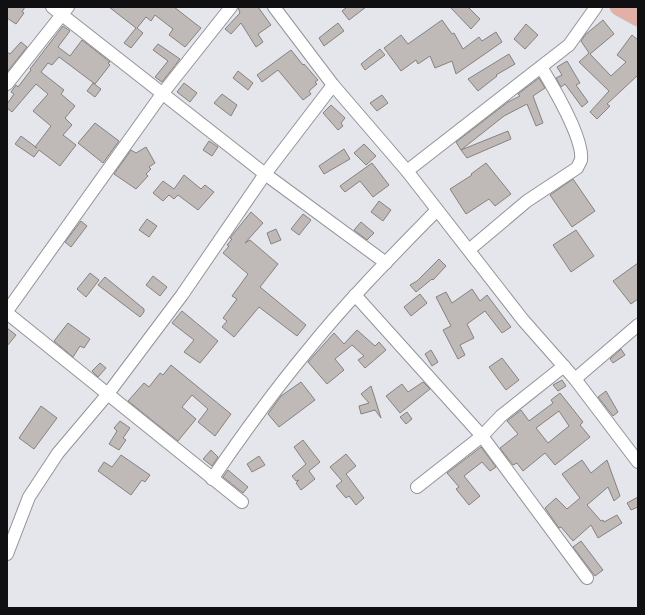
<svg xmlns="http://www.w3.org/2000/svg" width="645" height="615" viewBox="0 0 645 615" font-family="Helvetica,sans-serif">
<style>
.building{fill:#bfbab7;stroke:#878280;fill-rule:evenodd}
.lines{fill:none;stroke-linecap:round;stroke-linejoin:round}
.minor-casing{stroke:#929499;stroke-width:14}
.major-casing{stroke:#c1c1c1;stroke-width:17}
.minor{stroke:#fff;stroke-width:12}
.major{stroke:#e3b0a6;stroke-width:15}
</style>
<rect width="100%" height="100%" fill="#e5e6ec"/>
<g class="building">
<polygon points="7,7 25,7 22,12 24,13 16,24 7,18"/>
<polygon points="109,7 174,7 201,28 185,47 169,35 173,29 155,15 151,21 146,17 137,28 143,33 131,48 124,43 136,28"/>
<polygon points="238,7 258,7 271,25 258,34 263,42 256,47 241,23 231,34 225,29 240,13"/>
<polygon points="347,7 366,7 349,20 342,11"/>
<polygon points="450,7 468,7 480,19 471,29"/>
<polygon points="442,20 452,34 454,33 463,49 479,37 482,41 496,32 502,42 456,74 452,61 435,68 430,56 418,64 416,60 401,71 384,48 401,35 408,44"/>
<polygon points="603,20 614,34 590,54 611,76 626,62 617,55 632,35 638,40 638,75 607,104 610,106 597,119 590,112 609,91 579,62 589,53 581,41 586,34"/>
<polygon points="338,23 344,31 324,46 319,38"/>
<polygon points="526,24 538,35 525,49 514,39"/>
<polygon points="63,26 70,31 58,47 70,56 82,40 110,62 108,63 110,65 95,84 59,57 52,65 48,63 41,72 64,90 61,94 75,106 65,118 72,125 63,135 76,145 60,166 39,150 34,157 15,144 21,136 37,148 35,147 51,126 33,111 48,94 36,84 12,112 7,108 7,104 14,94 11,92 16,85 18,87 31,70 30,69"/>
<polygon points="21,42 27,47 7,72 7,52 10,54"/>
<polygon points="158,44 180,59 162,82 155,77 168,61 153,50"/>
<polygon points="380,49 385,55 365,70 361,64"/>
<polygon points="291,50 303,65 304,64 318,80 315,82 317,84 309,91 311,94 303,100 278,70 262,82 257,75"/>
<polygon points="509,54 515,64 496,75 497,76 478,91 468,79"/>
<polygon points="567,61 580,83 576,85 588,102 582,107 565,84 561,87 556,78 562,75 557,67"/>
<polygon points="238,71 253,83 248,90 233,78"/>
<polygon points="539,78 545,88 533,96 543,123 536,126 527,104 504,116 461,150 456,142 508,102 520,96 518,94"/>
<polygon points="93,83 101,89 95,97 87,91"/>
<polygon points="184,83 197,93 190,102 177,92"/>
<polygon points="222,94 237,105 231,116 214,103"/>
<polygon points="382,95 388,103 377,111 370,103"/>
<polygon points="331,105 345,118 341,123 343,126 338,130 323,113"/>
<polygon points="95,123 119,141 103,163 78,143"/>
<polygon points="508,131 511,139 467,158 461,150"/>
<polygon points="209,141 218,147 212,156 203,150"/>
<polygon points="364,144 376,156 366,165 354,153"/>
<polygon points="146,147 155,163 149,167 151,169 146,174 148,176 136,189 114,174 131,150 136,153"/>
<polygon points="344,149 350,159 324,174 319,166"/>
<polygon points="372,163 389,185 373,197 360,181 345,192 343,190 340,186"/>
<polygon points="486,163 511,194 495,206 489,199 466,214 450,189 472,175 471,174"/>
<polygon points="184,175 201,189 205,185 214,192 198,210 178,195 174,199 169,195 163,201 153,193 163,181 174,189"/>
<polygon points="573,179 595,211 572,227 550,195"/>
<polygon points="379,201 391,210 383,221 371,212"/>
<polygon points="251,212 263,223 245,243 250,240 278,264 260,287 306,325 297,336 259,307 234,337 222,327 227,321 223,318 237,299 232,296 248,274 223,253 229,246 227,245 232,239 230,238"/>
<polygon points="303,214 311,220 299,235 291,229"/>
<polygon points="147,219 157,226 149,237 139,230"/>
<polygon points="81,221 87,226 71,247 65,242"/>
<polygon points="361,222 374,233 367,240 354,230"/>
<polygon points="276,229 281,240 271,244 267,233"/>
<polygon points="576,230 594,256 571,272 553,245"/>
<polygon points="439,259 446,266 433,280 432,279 416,292 410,285 417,281"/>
<polygon points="638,263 638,299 631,304 613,281"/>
<polygon points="90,273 99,280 86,297 77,289"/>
<polygon points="153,276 167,287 160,296 146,285"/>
<polygon points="105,277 144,309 144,312 140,317 98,285"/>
<polygon points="472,289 480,301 487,295 511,327 502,333 485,311 467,324 474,338 460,345 465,355 458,359 443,330 451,326 436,297 446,292 452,303"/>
<polygon points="420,294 427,303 411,316 404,307"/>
<polygon points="182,311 218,341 200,363 184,352 194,340 172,323"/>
<polygon points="68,323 90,339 84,348 80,346 73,357 54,341"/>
<polygon points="7,328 16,335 7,346"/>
<polygon points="357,330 375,346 379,342 386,350 365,368 358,360 364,356 352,345 335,359 344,370 327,384 308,362 334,333 344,344"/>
<polygon points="621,349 625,355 613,363 610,359"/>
<polygon points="431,350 438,362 432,366 425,354"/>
<polygon points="502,358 519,380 506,390 489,367"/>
<polygon points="100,363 106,368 98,377 92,371"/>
<polygon points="171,365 231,414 215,436 198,422 208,409 192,395 182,407 196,419 178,441 128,401 144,383 149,387 160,373 163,375"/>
<polygon points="562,380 566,386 558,391 553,385"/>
<polygon points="301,382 315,400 279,427 268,414 281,396"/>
<polygon points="423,382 430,389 400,413 386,396 402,384 408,392"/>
<polygon points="371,386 377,405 381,418 375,410 361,414 359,406 369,403 361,394"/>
<polygon points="606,391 618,412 613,416 598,397"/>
<path d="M560,393L583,422L580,425L590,437L555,465L545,453L523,471L517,463L513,465L500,448L518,434L507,421L521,410L529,421L553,403L551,400ZM559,411L569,426L548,443L536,428Z"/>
<polygon points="41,406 57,418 34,449 19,438"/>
<polygon points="407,412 412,419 406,424 400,417"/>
<polygon points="120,421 130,428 123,438 126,440 119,450 109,444 117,431 114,428"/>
<polygon points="303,440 320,462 309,471 315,479 301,490 296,483 299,480 296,481 292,476 306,464 294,447"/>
<polygon points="481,447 496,467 490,471 482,462 464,476 480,496 469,505 456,489 459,487 447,473"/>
<polygon points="211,450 218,457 212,466 203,459"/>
<polygon points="346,454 356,466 346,474 364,498 356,505 349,496 346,498 336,486 342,481 330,467"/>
<polygon points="121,455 150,475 145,482 142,480 131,495 98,471 104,462 112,467"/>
<polygon points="259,456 265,465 252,472 247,464"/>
<polygon points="582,460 591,473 607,460 620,496 614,501 608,487 587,505 601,521 603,520 604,522 617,515 622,523 598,538 591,525 573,541 561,527 559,528 545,508 556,498 567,509 580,498 562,474"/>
<polygon points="228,470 248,487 243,493 223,477"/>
<polygon points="638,497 638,507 631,510 627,503"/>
<polygon points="581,541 603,570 595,576 573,547"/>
</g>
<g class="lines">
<g class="minor-casing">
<g id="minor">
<polyline points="52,7 265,174 386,263"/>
<polyline points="274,7 333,85 407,171 523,320 575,379 638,462"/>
<polyline points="7,84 68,7"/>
<polyline points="407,171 569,45 596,7"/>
<path d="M470,249L527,201L577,168C578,166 580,162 581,160C584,139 552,85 541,67"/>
<polyline points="355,295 482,436 587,578"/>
<polyline points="7,311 162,94 231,7"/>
<polyline points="7,313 242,502"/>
<polyline points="575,379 638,325"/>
<path d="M212,479C242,435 274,391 308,350C348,300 393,255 437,210"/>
<polyline points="417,487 482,436 501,416 564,366"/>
<polyline points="7,554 29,497 58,453 107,395 182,295 265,174 333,85"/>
</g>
</g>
<g class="major-casing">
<polyline id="major" points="618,7 638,18"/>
</g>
<use href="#minor" class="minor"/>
<use href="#major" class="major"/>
</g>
<rect width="645" height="615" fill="none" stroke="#101012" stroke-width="16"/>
</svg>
